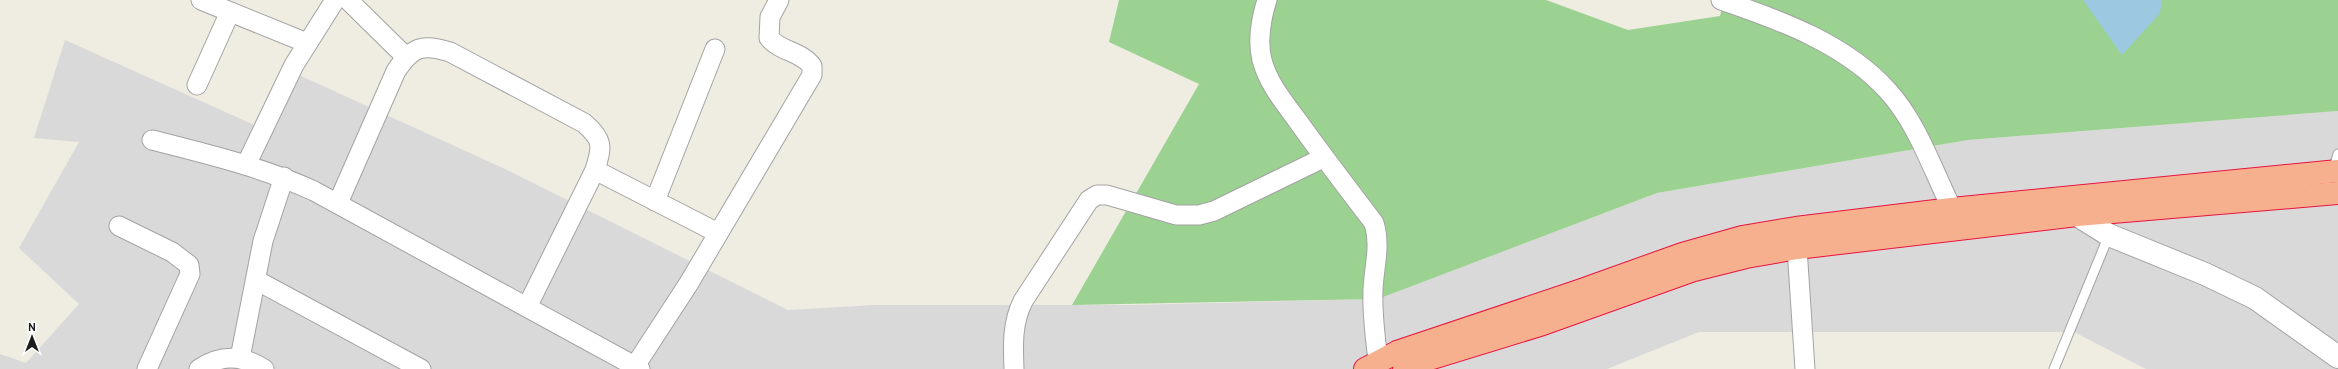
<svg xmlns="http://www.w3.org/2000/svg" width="2338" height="369" viewBox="0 0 2338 369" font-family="Overpass,sans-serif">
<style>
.residential{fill:#dad9d9}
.forest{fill:#9bd291}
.water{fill:#9cc8e1}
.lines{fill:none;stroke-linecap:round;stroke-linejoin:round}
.service-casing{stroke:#a3a3a3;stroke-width:11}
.minor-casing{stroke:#a3a3a3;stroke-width:21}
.tertiary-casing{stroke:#a3a3a3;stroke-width:24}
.trunk-casing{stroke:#e8133f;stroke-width:24}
.service{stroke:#fff;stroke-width:9}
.minor{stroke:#fff;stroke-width:19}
.tertiary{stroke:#fff;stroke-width:22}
.trunk{stroke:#f7b08e;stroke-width:22}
</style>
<rect width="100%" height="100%" fill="#efece1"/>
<polygon class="residential" points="65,40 263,129 290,71 505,169 788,310 874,305 1130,305 1378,299 1657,193 1968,140 2338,111 2338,369 2146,369 2074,332 1699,332 1607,369 0,369 0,354 26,363 79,304 19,248 79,142 34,138"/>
<polygon class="forest" points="1119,0 1546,0 1628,30 1720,16 1724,0 2338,0 2338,111 1968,140 1657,193 1378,299 1072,305 1199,84 1109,42"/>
<polygon class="water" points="2083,0 2162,0 2160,13 2122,55"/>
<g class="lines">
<g class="service-casing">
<g id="service">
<polyline points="2333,171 2338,154"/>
<polyline points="2054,369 2109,235"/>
</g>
</g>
<g class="minor-casing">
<g id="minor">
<polyline points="201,0 307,43"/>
<polyline points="348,0 406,57"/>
<path d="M1267,0C1261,19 1257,40 1262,60C1268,83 1283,101 1297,120C1322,155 1348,189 1374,223C1381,246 1374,266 1373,290C1372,313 1375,337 1378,360"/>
<path d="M1721,0C1780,20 1846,44 1888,91C1918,124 1933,171 1952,209"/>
<polyline points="197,85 230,12"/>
<path d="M152,140C207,154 262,167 314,191L640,369"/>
<polyline points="246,165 294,65 335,0"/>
<polyline points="595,170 718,233"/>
<polyline points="655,201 715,49"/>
<path d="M338,203L396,71C412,47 422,43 450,52L584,123C604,140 602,147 595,170L527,307"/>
<polyline points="119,226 172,252 189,265 190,274 147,369"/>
<polyline points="1797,248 1805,369"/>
<polyline points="256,280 421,369"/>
<polyline points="240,358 263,241 284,177"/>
<path d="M635,366L689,283L812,75V66C801,51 781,52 769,38L770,17L779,0"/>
<path d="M199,369C221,354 242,355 264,369"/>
<path d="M1014,369C1013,345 1012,323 1023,301L1089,200L1097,195H1107L1176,215H1199L1214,211L1323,158"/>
</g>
</g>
<g class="tertiary-casing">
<polyline id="tertiary" points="2077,215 2109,235 2205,274 2255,298 2338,357"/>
</g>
<g class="trunk-casing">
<g id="trunk">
<polyline points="1365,369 1397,352 1579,291 1682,254 1742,237 1796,228 1952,209 2338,171"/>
<polyline points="1404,369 1429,359 1543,324 1694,270 1746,257 1797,248 2077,215 2338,193"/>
</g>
</g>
<use href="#service" class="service"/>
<use href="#minor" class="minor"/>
<use href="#tertiary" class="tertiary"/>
<use href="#trunk" class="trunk"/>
</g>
<g transform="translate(32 337)" stroke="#ffffff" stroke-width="3" paint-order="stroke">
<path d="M0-3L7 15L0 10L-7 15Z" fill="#1c1c1c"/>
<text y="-6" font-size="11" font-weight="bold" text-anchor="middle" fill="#1c1c1c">N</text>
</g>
</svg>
